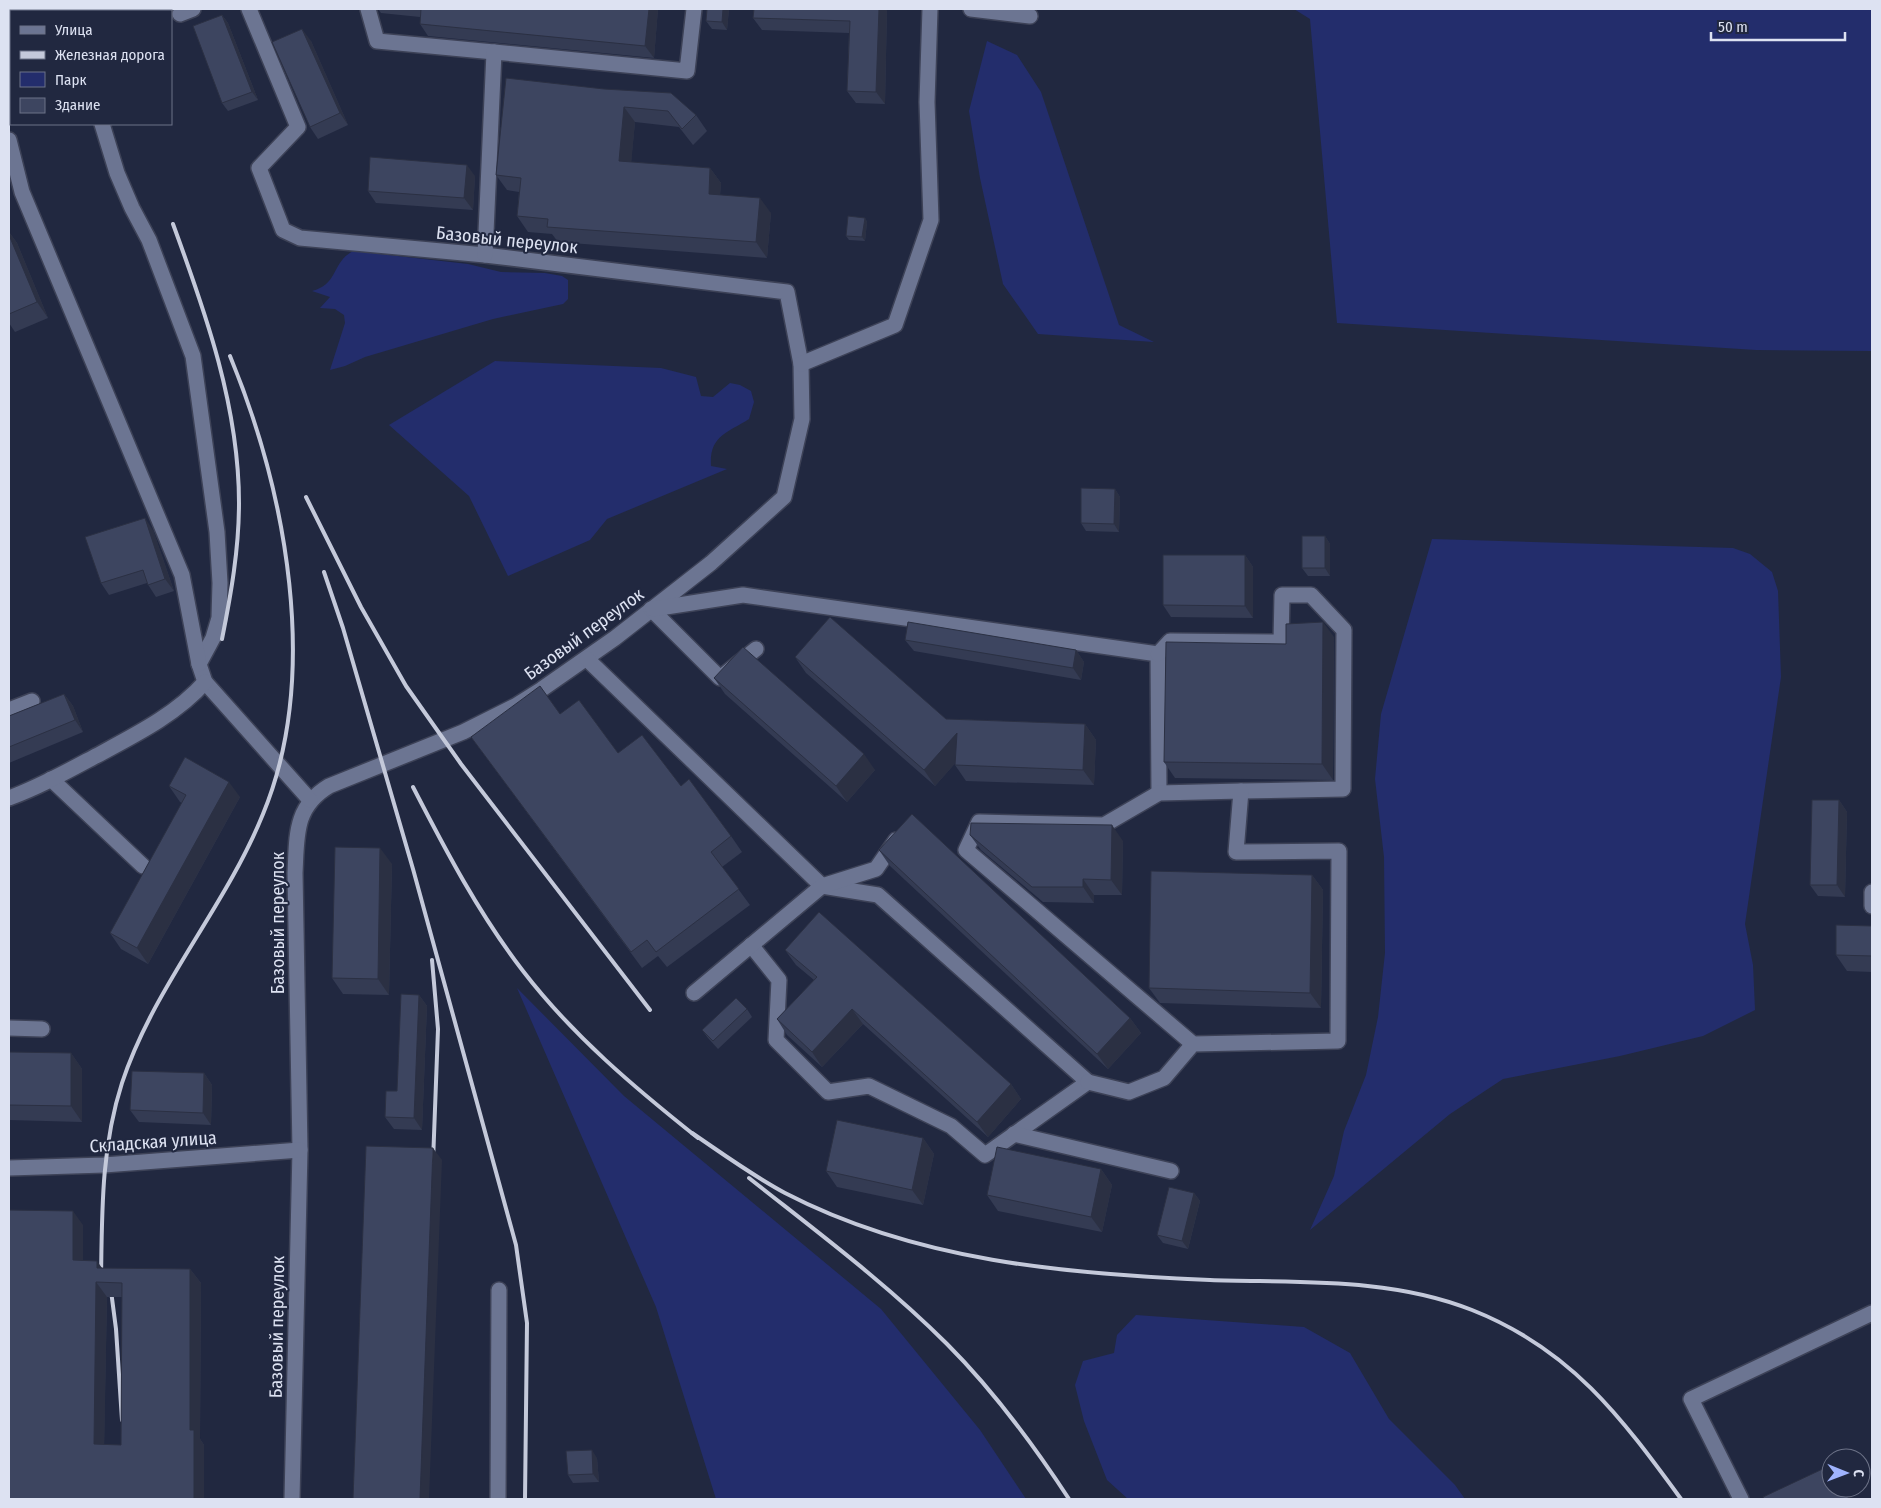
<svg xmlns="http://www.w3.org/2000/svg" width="1881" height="1508" viewBox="0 0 1881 1508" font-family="'Fira Sans Condensed',sans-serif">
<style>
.green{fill:#232d6c}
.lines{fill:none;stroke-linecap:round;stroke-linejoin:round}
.minor-casing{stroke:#3d4257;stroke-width:18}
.minor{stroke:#6c7592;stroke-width:15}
.rail{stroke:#c4c9da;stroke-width:4}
.wall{fill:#343b53;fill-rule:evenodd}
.shaded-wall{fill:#2b3043}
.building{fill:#3d4560;stroke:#2b3043;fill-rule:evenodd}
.labels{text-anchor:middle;stroke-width:4;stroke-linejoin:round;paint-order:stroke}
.street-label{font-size:18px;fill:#dde2f2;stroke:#212840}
</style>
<rect width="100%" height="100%" fill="#212840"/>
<g class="green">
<polygon points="1294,9 1872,9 1872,351 1756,350 1337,323 1310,19"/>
<polygon points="987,41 1017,55 1041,92 1119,325 1154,342 1038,334 1003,284 980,178 969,111"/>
<path d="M353,251L468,264L501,272L545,273L562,276L568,280V299L563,304L493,319L365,357L345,366L330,370L345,323L344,315L335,309L320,308L330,297L312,291C339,284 331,263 353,251Z"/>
<path d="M495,361L661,368L696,377L701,396L713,397L730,383L740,385L751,391L754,402L749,419C727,433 709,436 711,466L727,469L607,519L590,540L508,576L469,496L389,425Z"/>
<polygon points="1432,539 1733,548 1750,554 1772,572 1778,591 1781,677 1745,924 1753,965 1755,1010 1703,1036 1620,1056 1503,1079 1450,1114 1310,1230 1334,1176 1344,1131 1366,1075 1378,1017 1385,953 1384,857 1375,779 1381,714"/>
<polygon points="517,988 624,1096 881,1309 980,1430 1026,1499 716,1499 656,1307"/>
<polygon points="1136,1315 1304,1327 1350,1353 1389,1419 1455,1485 1465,1499 1128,1499 1107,1480 1084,1421 1075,1385 1083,1361 1114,1353 1117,1335"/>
</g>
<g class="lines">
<g class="minor-casing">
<g id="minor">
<polyline points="55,9 56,11"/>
<path d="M249,9L298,127L259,168L283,230L300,238L485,255L787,292L801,364L802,419L784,497L711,563L615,638L542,689L515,706L463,732L329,786C294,807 297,836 295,873L300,1150L292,1499"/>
<polyline points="368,9 377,41 494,52"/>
<polyline points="971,9 1030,16"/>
<polyline points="180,14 193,9"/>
<polyline points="102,124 117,173 132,208 149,240 193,356 217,532 220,583 219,618 213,638 199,664 205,682 310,800"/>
<polyline points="9,140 22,192 182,575 199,664"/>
<polyline points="485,255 494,52 687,71 694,9"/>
<polyline points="801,364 895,325 931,220 927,102 930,9"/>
<polyline points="651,609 720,678 756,649"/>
<polyline points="653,609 743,595 1158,654 1159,793"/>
<polyline points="1158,654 1170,641 1281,642 1282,595 1311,595 1344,630 1343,789 1241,791"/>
<polyline points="587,659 822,886 878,895 1088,1082 985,1155 951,1126 869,1086 828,1092 776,1040 779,980 751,945"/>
<polyline points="9,710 32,701"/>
<polyline points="51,779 143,866"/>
<path d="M9,798C39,787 66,772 94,757C133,736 176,715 205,682"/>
<polyline points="1872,892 1872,906"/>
<polyline points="694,993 822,886 876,869 896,840"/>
<polyline points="9,1028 42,1029"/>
<polyline points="1088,1082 1129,1092 1164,1078 1193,1044 1338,1041 1339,851 1236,852 1241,791 1159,793 1104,825 979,822 966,850 1193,1044"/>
<polyline points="1014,1134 1171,1171"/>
<polyline points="9,1168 104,1165 300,1150"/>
<polyline points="498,1499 499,1290"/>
<polyline points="1741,1499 1691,1399 1872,1313"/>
</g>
</g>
<use href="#minor" class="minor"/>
<g class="rail">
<path d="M173,224C206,314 239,407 239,503C239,549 231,594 222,639"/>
<polyline points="306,497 361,607 406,686 461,764 650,1010"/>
<polyline points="324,572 343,628 413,869 516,1245 527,1323 525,1499"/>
<path d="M413,787C446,851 479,914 523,971C573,1036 635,1088 698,1138"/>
<polyline points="432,960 438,1029 433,1162"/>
<path d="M692,1133C723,1154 753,1176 785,1193C916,1261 1065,1274 1210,1280C1296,1283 1390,1277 1472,1310C1571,1349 1621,1417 1681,1499"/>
<path d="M749,1178C816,1231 886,1283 947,1344C994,1391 1033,1444 1069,1499"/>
<path d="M101,1281C102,1213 101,1148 122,1083C154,986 225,908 263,814C321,674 286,492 230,356"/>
<polyline points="110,1283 116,1329 122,1420"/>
</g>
</g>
<g class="wall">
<polygon points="378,9 658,9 654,58 428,36 420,24 420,17 381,13"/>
<polygon points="707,9 729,9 727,30 712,29 706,21"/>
<polygon points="754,9 887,9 885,104 856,103 847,91 849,33 762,30 753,18"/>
<polygon points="222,15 228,23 258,100 228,111 222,103"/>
<polygon points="311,41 348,125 318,139 310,127"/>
<polygon points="506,78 696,115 707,131 693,145 679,127 635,122 631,162 710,168 721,183 720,195 771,213 767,258 558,242 552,234 528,232 517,216 519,192 507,190 496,175"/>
<polygon points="475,176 473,210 376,203 368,191"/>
<polygon points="865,218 867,222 865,241 849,240 846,236"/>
<polygon points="9,232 17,243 48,318 15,332 9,323"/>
<polygon points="1115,489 1120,497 1119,532 1086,531 1081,523"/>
<polygon points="153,530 174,591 156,597 147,583 109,595 101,583"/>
<polygon points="1325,536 1330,544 1330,576 1308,576 1302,568"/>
<polygon points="1245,555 1253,567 1253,618 1171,617 1163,605"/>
<polygon points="1334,637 1333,780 1175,778 1164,762 1286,644"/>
<polygon points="905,640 1076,650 1084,662 1081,680 914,651"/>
<polygon points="795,657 946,719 1085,724 1096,740 1094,785 966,781 955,765 956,762 935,786 806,673"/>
<polygon points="714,678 875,770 847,802 725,694"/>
<polygon points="64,694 73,706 83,732 9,763 9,716"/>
<polygon points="560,714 618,753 681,786 731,836 742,852 722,867 750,905 667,967 658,956 642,968 471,737"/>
<polygon points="169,786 240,797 148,964 121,949 110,933 182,803 180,802"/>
<polygon points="1839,800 1847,812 1845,897 1818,896 1810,885"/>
<polygon points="970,835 1123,841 1122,895 1094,895 1094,903 1043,902 981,850"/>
<polygon points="879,850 1130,1018 1141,1033 1108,1069 890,866"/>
<polygon points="392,864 389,995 343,994 332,978"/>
<polygon points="1312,875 1323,890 1321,1008 1160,1003 1149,988"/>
<polygon points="1872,926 1872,972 1847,971 1836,955"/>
<polygon points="785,950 1011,1084 1021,1099 988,1137 863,1024 822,1067 787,1035 777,1019 814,980 796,965"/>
<polygon points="419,995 427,1006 422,1130 394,1129 385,1117 397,1091"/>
<polygon points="747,1009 752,1017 718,1049 708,1038 702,1030"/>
<polygon points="9,1052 71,1053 82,1069 82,1122 9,1120"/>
<polygon points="204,1073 212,1085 211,1125 139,1122 130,1110"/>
<polygon points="923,1138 934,1154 923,1205 837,1187 826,1171"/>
<polygon points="1101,1169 1112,1185 1102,1232 998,1211 987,1195"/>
<polygon points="1194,1193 1200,1201 1188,1249 1163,1243 1157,1235"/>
<path d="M83,1225V1260L102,1268L190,1269L201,1283L200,1439L204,1445V1499H9ZM107,1297H122L121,1445H104Z"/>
<polygon points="597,1458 599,1482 573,1483 568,1475"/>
</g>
<g class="shaded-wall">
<polygon points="649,9 658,9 654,58 645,46"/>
<polygon points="723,9 729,9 727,30 722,22"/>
<polygon points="879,9 887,9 885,104 876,92"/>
<polygon points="222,15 228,23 258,100 252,92"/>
<polygon points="302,29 311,41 348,125 340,113"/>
<polygon points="624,107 635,122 630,177 619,161"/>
<polygon points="467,165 475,176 473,210 464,198"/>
<polygon points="710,168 721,183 719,209 709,194"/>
<polygon points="760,198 771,213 767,258 756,242"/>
<polygon points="865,218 867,222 865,241 862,237"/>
<polygon points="9,232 17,243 48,318 37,302 9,235"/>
<polygon points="1115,489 1120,497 1119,532 1114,524"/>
<polygon points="145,518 153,530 174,591 165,579"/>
<polygon points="1325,536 1330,544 1330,576 1325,568"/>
<polygon points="1245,555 1253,567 1253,618 1245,606"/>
<polygon points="1323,622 1334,637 1333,780 1322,764"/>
<polygon points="1076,650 1084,662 1081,680 1073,668"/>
<polygon points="64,694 73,706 83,732 75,720"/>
<polygon points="1085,724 1096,740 1094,785 1083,770"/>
<polygon points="957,733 968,749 935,786 924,770"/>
<polygon points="864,754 875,770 847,802 836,786"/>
<polygon points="229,782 240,797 148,964 137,948"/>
<polygon points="1839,800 1847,812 1845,897 1837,885"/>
<polygon points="1112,825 1123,841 1122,895 1111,880"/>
<polygon points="380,848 392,864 389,995 378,979"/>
<polygon points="1312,875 1323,890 1321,1008 1310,993"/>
<polygon points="1083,879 1094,895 1094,903 1083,887"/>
<polygon points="419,995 427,1006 422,1130 414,1118"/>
<polygon points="852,1009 863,1024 822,1067 812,1052"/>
<polygon points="1130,1018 1141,1033 1108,1069 1097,1054"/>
<polygon points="71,1053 82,1069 82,1122 71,1106"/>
<polygon points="204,1073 212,1085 211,1125 203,1113"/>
<polygon points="1011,1084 1021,1099 988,1137 977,1122"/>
<polygon points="923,1138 934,1154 923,1205 912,1190"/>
<polygon points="433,1148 442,1160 429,1499 420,1499"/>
<polygon points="1101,1169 1112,1185 1102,1232 1091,1217"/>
<polygon points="1194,1193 1200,1201 1188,1249 1182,1241"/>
<polygon points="73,1211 83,1225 83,1275 73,1260"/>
<polygon points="97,1261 107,1275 97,1268"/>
<polygon points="190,1269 201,1283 200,1439 204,1445 204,1499 194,1499 190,1430"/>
<polygon points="96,1282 107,1297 104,1459 94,1444"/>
<polygon points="592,1450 597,1458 599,1482 593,1474"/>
<polygon points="1843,1488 1847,1488 1852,1499 1849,1499"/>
</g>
<g class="building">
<polygon points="421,9 649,9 645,46 420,24"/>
<polygon points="707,9 723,9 722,22 706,21"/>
<polygon points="754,9 879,9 876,92 847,91 850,21 753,18"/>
<polygon points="222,15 252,92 222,103 193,26"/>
<polygon points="302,29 340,113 310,127 272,42"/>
<polygon points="506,78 604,89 671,93 696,115 682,129 668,111 624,107 619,161 710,168 709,194 760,198 756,242 547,227 548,219 517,216 521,178 496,175"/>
<polygon points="370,157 467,165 464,198 368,191"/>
<polygon points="848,216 865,218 862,237 846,236"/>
<polygon points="9,235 37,302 9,314"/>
<polygon points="1081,488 1115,489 1114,524 1081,523"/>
<polygon points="145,518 165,579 148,585 143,570 101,583 85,537"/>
<rect x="1302" y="536" width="23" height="32"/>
<polygon points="1163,555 1245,555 1245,606 1163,605"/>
<polygon points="830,617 946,719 1085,724 1083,770 955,765 957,733 924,770 795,657"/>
<polygon points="908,622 1076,650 1073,668 905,640"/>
<polygon points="1323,622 1322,764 1164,762 1166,642 1286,644 1286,624"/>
<polygon points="743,647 864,754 836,786 714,678"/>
<polygon points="540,686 560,714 579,700 618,753 642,735 681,786 689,779 731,836 711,852 739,889 656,952 647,940 631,952 471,737"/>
<polygon points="64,694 75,720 9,747 9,716"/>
<polygon points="185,757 229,782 137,948 110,933 186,795 169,786"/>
<polygon points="1812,800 1839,800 1837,885 1810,885"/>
<polygon points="912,814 1130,1018 1097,1054 879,850"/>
<polygon points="971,823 1112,825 1111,880 1083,879 1083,887 1032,887 970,835"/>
<polygon points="335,847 380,848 378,979 332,978"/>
<polygon points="1151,871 1312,875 1310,993 1149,988"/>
<polygon points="819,912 1011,1084 977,1122 852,1009 812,1052 777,1019 817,977 785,950"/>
<polygon points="1836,925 1872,926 1872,956 1836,955"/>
<polygon points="401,994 419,995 414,1118 385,1117 386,1091 397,1091"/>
<polygon points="736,998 747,1009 713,1041 702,1030"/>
<polygon points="9,1052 71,1053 71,1106 9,1105"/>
<polygon points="132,1071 204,1073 203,1113 130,1110"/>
<polygon points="837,1120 923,1138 912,1190 826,1171"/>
<polygon points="366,1146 433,1148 420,1499 353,1499"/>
<polygon points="997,1147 1101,1169 1091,1217 987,1195"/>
<polygon points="1169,1187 1194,1193 1182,1241 1157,1235"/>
<path d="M9,1210L73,1211V1260L97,1261V1268L190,1269V1430H194V1499H9ZM96,1282L122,1283L121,1445L94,1444Z"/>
<polygon points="592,1450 593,1474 568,1475 566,1451"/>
<polygon points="1831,1465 1831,1488 1843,1488 1849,1499 1764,1499 1763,1497"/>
</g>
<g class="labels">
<g class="street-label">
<text transform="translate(507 240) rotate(6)" y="6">Базовый переулок</text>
<text transform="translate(584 634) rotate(-36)" y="6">Базовый переулок</text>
<text transform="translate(278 923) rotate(-90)" y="6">Базовый переулок</text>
<text transform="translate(153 1142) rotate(-4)" y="6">Складская улица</text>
<text transform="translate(277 1327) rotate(-89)" y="6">Базовый переулок</text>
</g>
</g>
<rect width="1881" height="1508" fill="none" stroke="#dde2f2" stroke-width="20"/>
<rect x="10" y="10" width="162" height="115" fill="#212840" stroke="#6c7287"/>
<rect x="20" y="26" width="25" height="8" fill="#6c7592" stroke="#6c7287"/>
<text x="55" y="35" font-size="15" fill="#dde2f2">Улица</text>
<rect x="20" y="51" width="25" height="8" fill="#c4c9da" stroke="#6c7287"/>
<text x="55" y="60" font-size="15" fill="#dde2f2">Железная дорога</text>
<rect x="20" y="72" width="25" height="15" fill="#232d6c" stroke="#6c7287"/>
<text x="55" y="85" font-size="15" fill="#dde2f2">Парк</text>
<rect x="20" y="98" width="25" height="15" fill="#3d4560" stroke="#6c7287"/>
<text x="55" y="110" font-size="15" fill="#dde2f2">Здание</text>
<g transform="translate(1846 1473) rotate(91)"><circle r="24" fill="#212840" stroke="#6c7287"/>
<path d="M0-4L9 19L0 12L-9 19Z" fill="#9fb3fd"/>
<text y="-8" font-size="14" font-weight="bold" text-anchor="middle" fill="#dde2f2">С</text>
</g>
<path d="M1711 32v8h134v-8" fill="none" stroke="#dde2f2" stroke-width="2.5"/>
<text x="1718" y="32" font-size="15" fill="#dde2f2" stroke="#212840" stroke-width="4" paint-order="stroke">50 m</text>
</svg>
